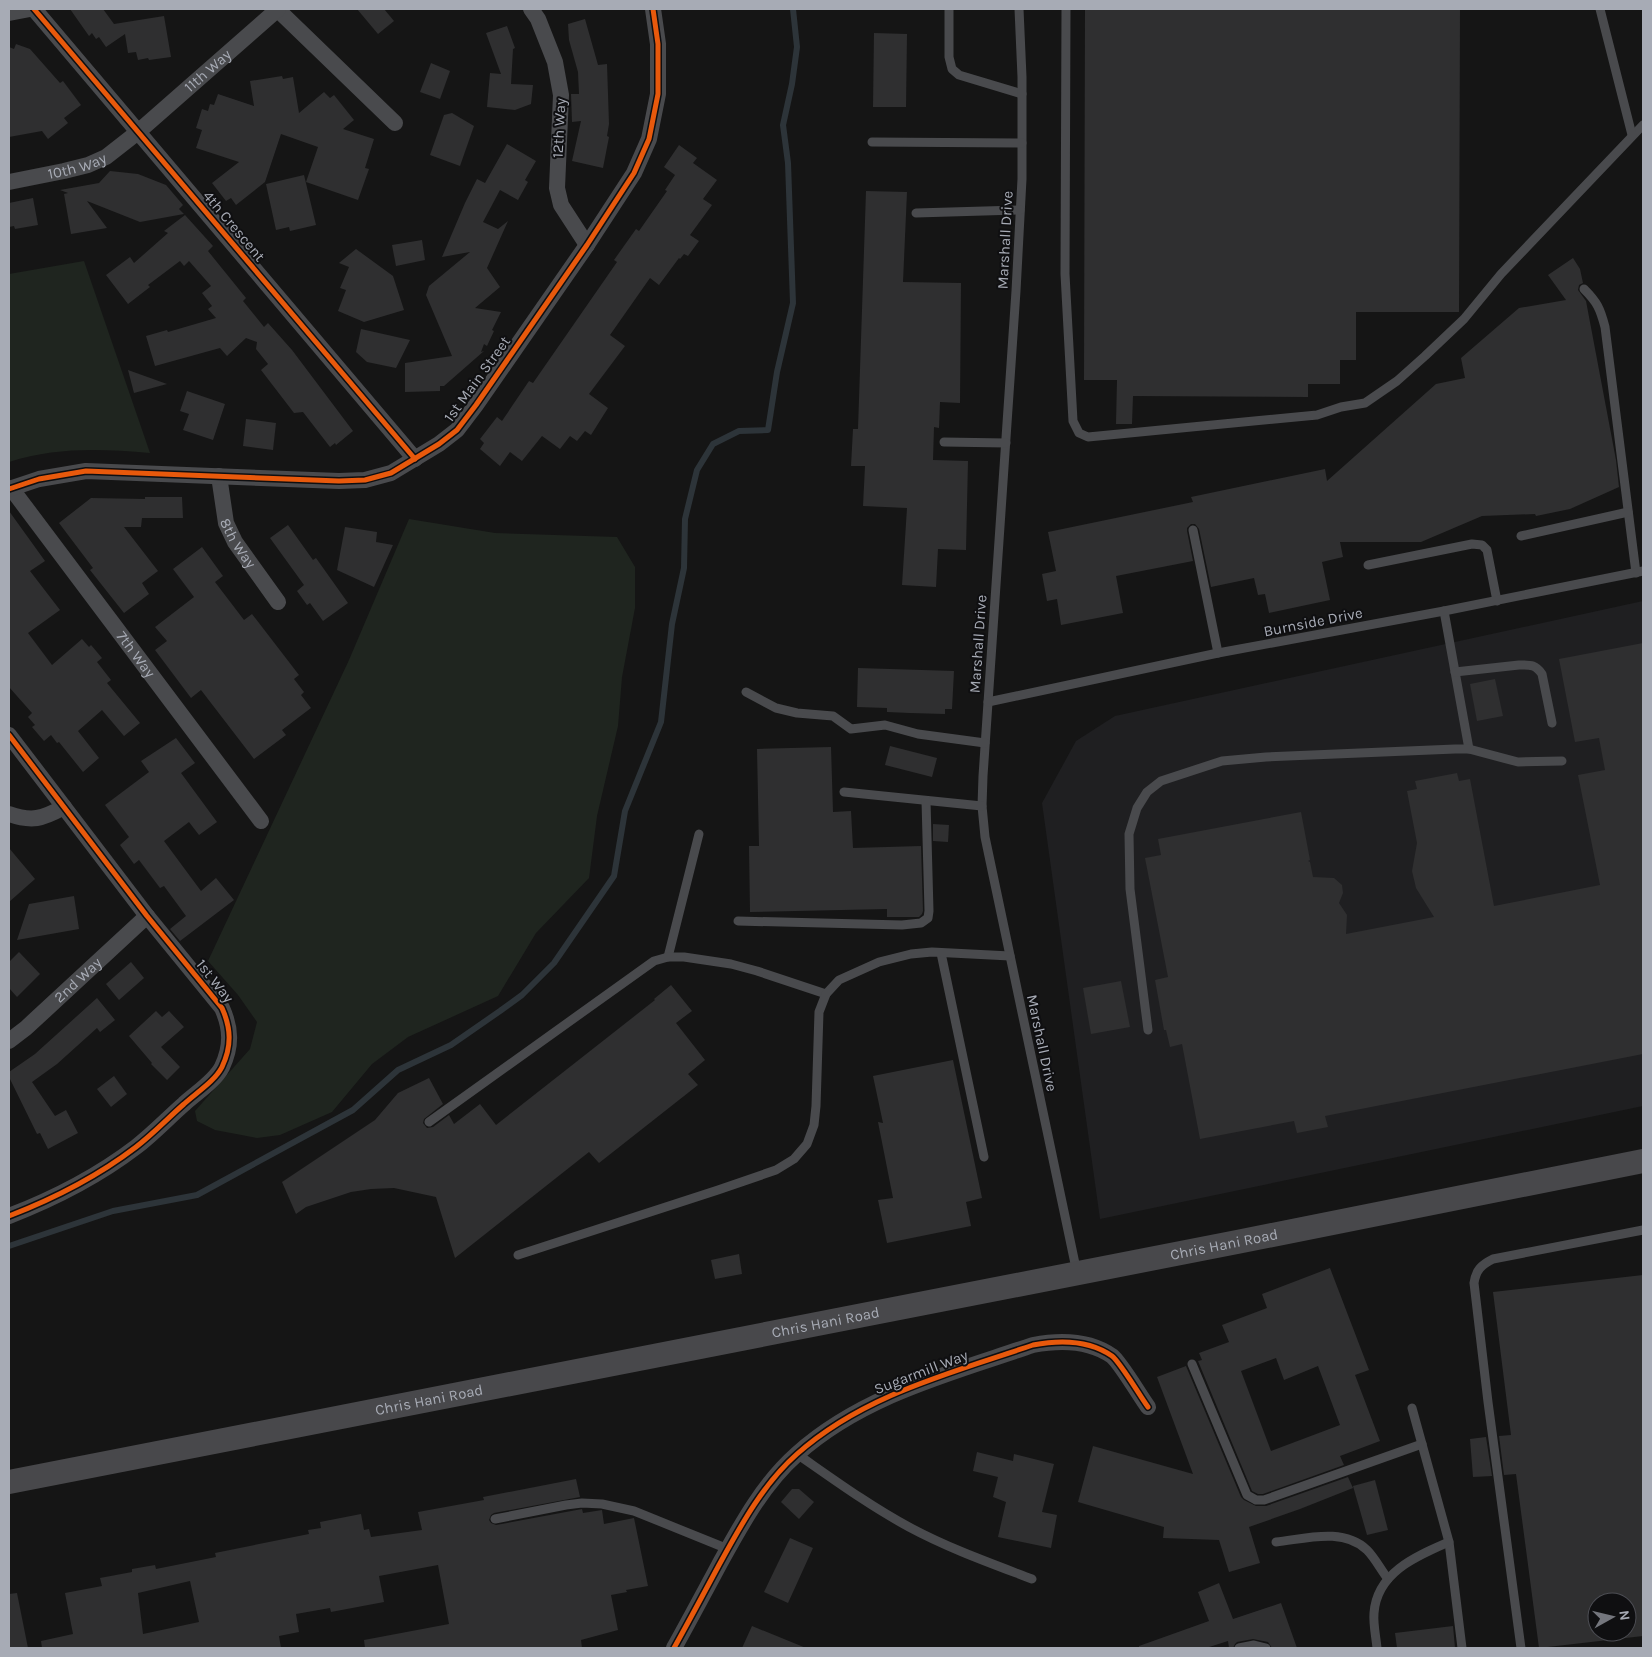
<svg xmlns="http://www.w3.org/2000/svg" width="1652" height="1657" viewBox="0 0 1652 1657" font-family="Karla,sans-serif">
<style>
.built{fill:#1f1f21}
.green{fill:#1f251f}
.lines{fill:none;stroke-linecap:round;stroke-linejoin:round}
.stream{stroke:#2d3439;stroke-width:6}
.building{fill:#2f2f30;fill-rule:evenodd}
.lane{stroke:#494a4d;stroke-width:9}
.street{stroke:#494a4d;stroke-width:16}
.secondary{stroke:#48484b;stroke-width:24}
.cycleway-casing{stroke:#0f0f11;stroke-width:8}
.cycleway{stroke:#e8590c;stroke-width:5}
.labels{text-anchor:middle;stroke-width:4;stroke-linejoin:round;paint-order:stroke}
.street-label{font-size:15px;fill:#a7abb5;stroke:#0f0f11}
</style>
<rect width="100%" height="100%" fill="#151515"/>
<polygon class="built" points="1643,601 1643,1106 1100,1219 1042,803 1076,741 1115,716"/>
<g class="green">
<path d="M84,261L150,453C100,449 57,447 9,462V274Z"/>
<polygon points="409,519 495,533 617,537 635,567 635,608 622,677 618,726 597,816 589,878 536,933 498,996 408,1037 372,1064 332,1112 280,1135 257,1138 215,1130 197,1121 195,1111 250,1049 257,1022 238,995 208,961 349,660"/>
</g>
<g class="lines">
<polyline class="stream" points="9,1246 113,1211 197,1195 353,1110 398,1070 451,1045 500,1011 522,995 554,963 614,876 625,811 661,722 672,624 684,568 685,519 697,470 713,444 739,431 768,430 777,372 793,303 788,163 783,125 792,84 797,47 793,9"/>
</g>
<g class="building">
<polygon points="70,9 103,9 114,24 164,16 171,57 149,60 148,58 138,60 136,52 128,53 125,34 106,47 99,37 96,39 92,33 89,36"/>
<polygon points="357,9 384,9 394,21 378,34"/>
<polygon points="1085,9 1460,9 1459,312 1356,312 1356,360 1340,360 1340,384 1308,384 1308,397 1133,396 1132,424 1116,424 1117,380 1084,380"/>
<polygon points="585,19 598,65 607,64 609,124 607,136 609,137 603,168 572,161 581,121 572,122 571,94 579,94 578,72 569,40 568,24"/>
<polygon points="507,26 515,48 513,49 511,84 533,85 531,104 515,110 487,107 490,73 501,74 486,33"/>
<polygon points="874,33 907,34 906,107 873,107"/>
<polygon points="16,44 30,49 60,83 63,81 81,105 64,118 68,123 48,139 42,131 9,137 9,47 14,49"/>
<polygon points="431,63 450,71 440,99 420,92"/>
<polygon points="282,76 283,79 293,77 299,113 324,92 330,98 334,95 354,120 343,129 374,139 365,168 369,169 358,200 306,182 318,147 281,134 265,182 236,205 231,198 226,201 212,183 239,162 196,148 202,130 196,128 202,109 208,111 210,104 214,105 218,94 254,106 250,81"/>
<polygon points="452,113 474,126 460,166 430,155 444,115"/>
<polygon points="507,144 536,161 525,180 528,182 518,200 500,190 483,222 498,229 508,221 487,268 500,287 475,308 501,312 492,330 494,331 487,346 484,344 481,352 484,351 444,386 440,386 440,391 405,392 405,363 452,356 426,295 429,286 470,252 442,257 465,203 477,179 485,183"/>
<polygon points="679,145 697,158 693,163 717,180 703,199 712,205 690,235 699,241 688,256 684,254 680,259 679,258 659,285 650,278 610,335 625,346 589,394 608,408 591,435 585,431 577,441 570,436 560,449 542,436 522,461 510,452 500,466 480,449 484,443 480,439 497,417 502,421 529,381 533,383 617,262 614,260 636,229 639,231 667,191 665,190 675,175 664,167"/>
<polygon points="110,171 138,174 166,185 183,205 179,209 184,214 140,222 87,201 107,228 71,234 64,194 68,193 60,190 99,183"/>
<polygon points="304,175 316,225 290,231 289,227 276,230 266,184"/>
<polygon points="866,191 907,192 903,282 961,283 960,403 940,402 939,428 934,427 933,460 968,461 966,550 938,549 936,587 902,585 907,508 863,506 865,466 851,466 853,429 858,429"/>
<polygon points="33,198 38,225 15,229 14,226 9,227 9,203"/>
<polygon points="185,215 213,246 208,251 246,298 243,301 264,327 268,323 292,350 353,431 336,445 335,443 330,447 303,412 294,413 261,370 268,364 256,349 257,342 246,338 227,356 220,348 155,366 146,336 167,330 168,332 216,318 208,309 212,306 202,293 211,286 189,261 184,266 180,261 148,285 150,287 128,304 106,275 130,257 134,263 168,233 164,231"/>
<polygon points="422,240 425,260 396,266 392,245"/>
<polygon points="356,249 393,276 404,310 364,322 338,311 346,290 340,288 349,267 339,263"/>
<polygon points="1573,258 1580,269 1583,283 1579,285 1578,290 1586,301 1616,460 1619,487 1570,509 1536,516 1535,514 1482,516 1421,542 1340,542 1343,557 1322,562 1330,600 1269,613 1265,594 1258,595 1254,578 1211,587 1199,529 1195,524 1191,524 1187,528 1187,531 1193,561 1116,576 1123,613 1061,625 1057,599 1047,601 1042,574 1056,571 1048,532 1193,502 1191,497 1325,469 1327,481 1436,384 1465,378 1461,358 1519,308 1566,300 1548,275"/>
<polygon points="361,329 410,340 396,368 367,362 356,352"/>
<polygon points="128,370 167,384 134,393"/>
<polygon points="187,391 225,404 213,440 183,430 189,414 180,411"/>
<polygon points="246,419 276,423 273,450 243,446"/>
<polygon points="145,497 182,497 183,518 142,518 141,527 124,527 158,571 142,583 149,594 124,613 90,570 93,568 59,523 91,498 145,499"/>
<polygon points="9,511 45,561 30,571 60,610 28,633 52,665 82,639 89,647 91,645 102,658 97,662 111,680 107,683 140,723 124,736 102,710 78,731 99,758 83,772 59,742 57,743 51,735 44,741 32,727 35,725 28,717 32,713 9,687"/>
<polygon points="288,525 313,560 316,558 348,603 323,621 310,603 307,605 297,591 304,585 270,538"/>
<polygon points="345,527 377,532 376,542 393,545 374,587 337,570"/>
<polygon points="202,547 223,576 215,582 244,620 252,614 299,675 294,679 304,692 301,695 311,708 282,730 286,735 254,759 201,690 191,698 155,650 167,641 155,627 194,597 173,569"/>
<polygon points="1643,643 1643,1054 1325,1116 1328,1127 1297,1133 1294,1121 1200,1139 1182,1044 1170,1047 1166,1030 1164,1030 1155,980 1168,977 1145,858 1161,855 1158,839 1301,812 1310,860 1308,861 1310,862 1313,877 1334,878 1342,885 1343,893 1339,903 1347,915 1346,934 1434,917 1416,888 1412,871 1417,843 1407,791 1417,789 1415,781 1457,773 1459,781 1470,779 1494,906 1600,885 1578,775 1605,770 1599,738 1575,742 1559,659"/>
<polygon points="858,668 954,671 952,709 945,709 945,714 910,713 887,712 887,708 857,707"/>
<polygon points="1495,679 1503,716 1477,721 1470,684"/>
<polygon points="176,738 195,763 181,773 217,822 199,835 189,822 164,841 201,891 216,878 234,900 180,941 170,929 186,916 164,886 160,888 139,860 134,864 120,845 129,837 105,805 149,772 141,761"/>
<polygon points="890,746 937,758 932,777 885,765"/>
<polygon points="831,747 833,812 851,811 853,848 921,846 923,911 922,914 919,917 887,917 887,909 750,912 749,846 759,846 757,749"/>
<polygon points="933,824 949,825 948,842 933,841"/>
<polygon points="9,848 35,879 9,902"/>
<polygon points="74,896 79,929 17,940 29,904"/>
<polygon points="19,952 40,974 17,997 9,988 9,962"/>
<polygon points="131,962 144,978 119,1000 106,984"/>
<polygon points="1121,981 1130,1027 1091,1034 1083,988"/>
<polygon points="671,985 692,1011 676,1023 705,1060 688,1074 698,1085 599,1163 589,1152 455,1258 436,1197 394,1188 371,1189 351,1192 306,1207 296,1214 282,1182 375,1120 398,1093 429,1078 443,1104 424,1119 423,1123 427,1128 433,1127 449,1115 454,1124 480,1104 496,1125 655,1000 654,999"/>
<polygon points="97,998 115,1020 100,1032 97,1028 57,1064 32,1082 55,1116 66,1110 78,1133 48,1149 40,1133 37,1134 9,1077 9,1072 35,1054"/>
<polygon points="156,1011 162,1017 169,1011 184,1027 161,1047 180,1067 167,1080 151,1064 152,1063 129,1036"/>
<polygon points="953,1060 982,1198 966,1202 971,1226 887,1243 878,1200 893,1198 878,1122 883,1123 873,1076"/>
<polygon points="114,1076 127,1094 111,1107 97,1089"/>
<polygon points="739,1254 742,1274 715,1279 711,1260"/>
<path d="M1330,1268L1369,1370L1355,1375L1380,1441L1340,1456L1344,1465L1263,1494H1258L1252,1491L1198,1361L1202,1360L1199,1353L1229,1342L1222,1325L1267,1308L1262,1294ZM1276,1358L1284,1380L1318,1366L1340,1425L1271,1451L1241,1371Z"/>
<path d="M1643,1275V1636L1539,1648L1516,1474L1504,1475L1499,1436L1511,1435L1493,1292ZM1597,1602H1627V1632H1597Z"/>
<polygon points="1186,1366 1241,1497 1244,1500 1256,1506 1266,1506 1348,1477 1353,1488 1300,1509 1249,1527 1260,1563 1229,1572 1219,1540 1163,1538 1164,1527 1078,1502 1093,1446 1193,1474 1157,1377"/>
<polygon points="1486,1437 1492,1476 1473,1477 1470,1439"/>
<polygon points="977,1452 1013,1461 1014,1454 1054,1464 1042,1512 1057,1515 1051,1548 998,1537 1006,1502 993,1497 998,1477 973,1471"/>
<path d="M576,1479L580,1497L494,1513L491,1515L489,1520L491,1523L496,1525L582,1509L583,1513L602,1510L604,1524L634,1518L648,1586L626,1590L627,1592L611,1595L618,1630L581,1640L582,1648H365L364,1640L449,1624L438,1565L379,1576L384,1602L331,1612L330,1608L296,1614L299,1632L279,1636L281,1648H42L41,1641L73,1634L65,1593L102,1586L100,1578L132,1572V1569L155,1565L156,1569L216,1557L215,1553L309,1534L308,1530L321,1528L320,1522L361,1514L364,1530L369,1529L371,1537L422,1530L418,1512L484,1500L483,1497ZM190,1581L199,1622L143,1634L138,1593Z"/>
<polygon points="1375,1480 1388,1530 1367,1535 1353,1486"/>
<polygon points="792,1489 799,1489 814,1502 799,1519 781,1502"/>
<polygon points="790,1538 813,1548 788,1603 764,1592"/>
<polygon points="1219,1583 1233,1619 1281,1603 1297,1648 1272,1648 1268,1642 1253,1639 1237,1642 1235,1644 1233,1648 1229,1648 1228,1641 1206,1648 1139,1648 1139,1646 1209,1621 1198,1592"/>
<polygon points="17,1593 28,1648 9,1648 9,1594"/>
<polygon points="752,1626 806,1648 742,1648"/>
<polygon points="1453,1626 1455,1648 1397,1648 1395,1633"/>
</g>
<g class="lines">
<g class="lane">
<polyline points="949,9 949,57 952,69 959,75 1022,94"/>
<polyline points="1019,9 1022,77 1022,179 1016,291 983,776 982,806 985,837 1077,1273"/>
<polyline points="1066,9 1065,274 1073,421 1079,433 1088,437 1317,415 1341,407 1365,403 1397,381 1425,356 1464,319 1501,274 1643,125"/>
<polyline points="1600,9 1632,135"/>
<polyline points="872,142 1022,143"/>
<polyline points="916,213 1020,210"/>
<path d="M1584,289C1597,302 1600,308 1605,327L1636,573"/>
<polyline points="944,442 1006,443"/>
<polyline points="1193,530 1218,653"/>
<polyline points="1521,536 1628,512"/>
<polyline points="1368,565 1472,544 1482,545 1487,550 1497,601"/>
<polyline points="1444,611 1469,749"/>
<path d="M1455,672L1519,665C1530,665 1535,664 1542,674L1552,723"/>
<polyline points="746,692 776,708 797,713 833,716 851,729 885,725 918,734 985,743"/>
<polyline points="988,702 1218,653 1444,611 1643,571"/>
<polyline points="844,792 982,806"/>
<polyline points="738,921 902,925 921,923 928,918 929,911 926,801"/>
<polyline points="941,953 984,1157"/>
<polyline points="668,957 699,834"/>
<polyline points="1148,1030 1130,889 1129,834 1137,808 1147,792 1161,781 1222,761 1266,757 1455,749 1469,749 1518,762 1562,761"/>
<polyline points="429,1122 654,961 668,957 684,957 731,964 757,971 826,994"/>
<polyline points="518,1255 718,1190 776,1170 794,1159 807,1144 814,1125 816,1106 819,1012 826,994 839,980 879,962 911,954 932,952 1010,956"/>
<polyline points="1192,1364 1247,1495 1256,1500 1264,1500 1422,1444"/>
<polyline points="1412,1408 1449,1542 1462,1648"/>
<path d="M797,1454C833,1479 870,1506 909,1527C948,1548 990,1563 1032,1579"/>
<polyline points="495,1519 566,1505 582,1503 602,1504 634,1511 728,1549"/>
<path d="M1276,1542C1305,1539 1343,1527 1367,1550C1375,1558 1381,1570 1388,1579"/>
<polyline points="1239,1648 1254,1645 1266,1648"/>
<path d="M1377,1648C1376,1637 1373,1624 1374,1613C1377,1572 1417,1556 1449,1542"/>
<path d="M1521,1648L1488,1402L1474,1283C1476,1270 1481,1265 1493,1259L1643,1230"/>
</g>
<g class="street">
<polyline points="34,9 415,459"/>
<polyline points="277,9 395,123"/>
<polyline points="531,9 538,19 555,62 561,95 557,188 561,205 587,245"/>
<polyline points="9,13 30,9"/>
<path id="s1" d="M9,182L64,171L88,165L106,157L138,132L278,9"/>
<path id="s2" d="M219,476L226,523L235,542L278,602"/>
<path id="s3" d="M11,488L261,821"/>
<polyline points="9,489 39,479 86,471 339,481 365,480 391,473 439,444 457,430 476,405 587,245 634,173 649,139 658,94 658,44 653,9"/>
<path d="M9,735L147,916L222,1008C231,1028 232,1046 222,1067C215,1081 196,1093 184,1104C168,1118 153,1134 136,1147C98,1176 53,1199 9,1216"/>
<path d="M9,814C32,822 42,819 64,807"/>
<path id="s4" d="M9,1041L26,1028L147,916"/>
<path d="M674,1648C689,1621 704,1593 719,1565C741,1525 763,1484 797,1454C863,1395 951,1373 1033,1345C1059,1340 1089,1340 1112,1356C1120,1362 1140,1396 1148,1407"/>
</g>
<path class="secondary" id="s5" d="M9,1482L1237,1242L1643,1161"/>
<g class="cycleway-casing">
<g id="cycleway">
<polyline points="34,9 415,459"/>
<polyline points="9,489 39,479 86,471 339,481 365,480 391,473 439,444 457,430 476,405 587,245 634,173 649,139 658,94 658,44 653,9"/>
<path d="M9,735L147,916L222,1008C231,1028 232,1046 222,1067C215,1081 196,1093 184,1104C168,1118 153,1134 136,1147C98,1176 53,1199 9,1216"/>
<path d="M674,1648C689,1621 704,1593 719,1565C741,1525 763,1484 797,1454C863,1395 951,1373 1033,1345C1059,1340 1089,1340 1112,1356C1120,1362 1140,1396 1148,1407"/>
</g>
</g>
<use href="#cycleway" class="cycleway"/>
</g>
<g class="labels">
<g class="street-label">
<text dy="5" stroke="none"><textPath href="#s1" startOffset="234">11th Way</textPath></text>
<text transform="translate(559 128) rotate(-87)" y="5">12th Way</text>
<text dy="5" stroke="none"><textPath href="#s1" startOffset="70">10th Way</textPath></text>
<text transform="translate(234 226) rotate(50)" y="5">4th Crescent</text>
<text transform="translate(1005 240) rotate(-87)" y="5">Marshall Drive</text>
<text transform="translate(477 379) rotate(-54)" y="5">1st Main Street</text>
<text dy="5" stroke="none"><textPath href="#s2" startOffset="71">8th Way</textPath></text>
<text transform="translate(1313 622) rotate(-11)" y="5">Burnside Drive</text>
<text transform="translate(978 644) rotate(-86)" y="5">Marshall Drive</text>
<text dy="5" stroke="none"><textPath href="#s3" startOffset="208">7th Way</textPath></text>
<text dy="5" stroke="none"><textPath href="#s4" startOffset="92">2nd Way</textPath></text>
<text transform="translate(215 981) rotate(52)" y="5">1st Way</text>
<text transform="translate(1042 1043) rotate(78)" y="5">Marshall Drive</text>
<text dy="5" stroke="none"><textPath href="#s5" startOffset="1238">Chris Hani Road</textPath></text>
<text dy="5" stroke="none"><textPath href="#s5" startOffset="832">Chris Hani Road</textPath></text>
<text transform="translate(921 1372) rotate(-21)" y="5">Sugarmill Way</text>
<text dy="5" stroke="none"><textPath href="#s5" startOffset="428">Chris Hani Road</textPath></text>
</g>
</g>
<rect width="1652" height="1657" fill="none" stroke="#a7abb5" stroke-width="20"/>
<g transform="translate(1612 1617) rotate(82)"><circle r="24" fill="#0f0f11" stroke="#4c4d53"/>
<path d="M0-4L9 19L0 12L-9 19Z" fill="#74767d"/>
<text y="-8" font-size="14" font-weight="bold" text-anchor="middle" fill="#a7abb5">N</text>
</g>
</svg>
